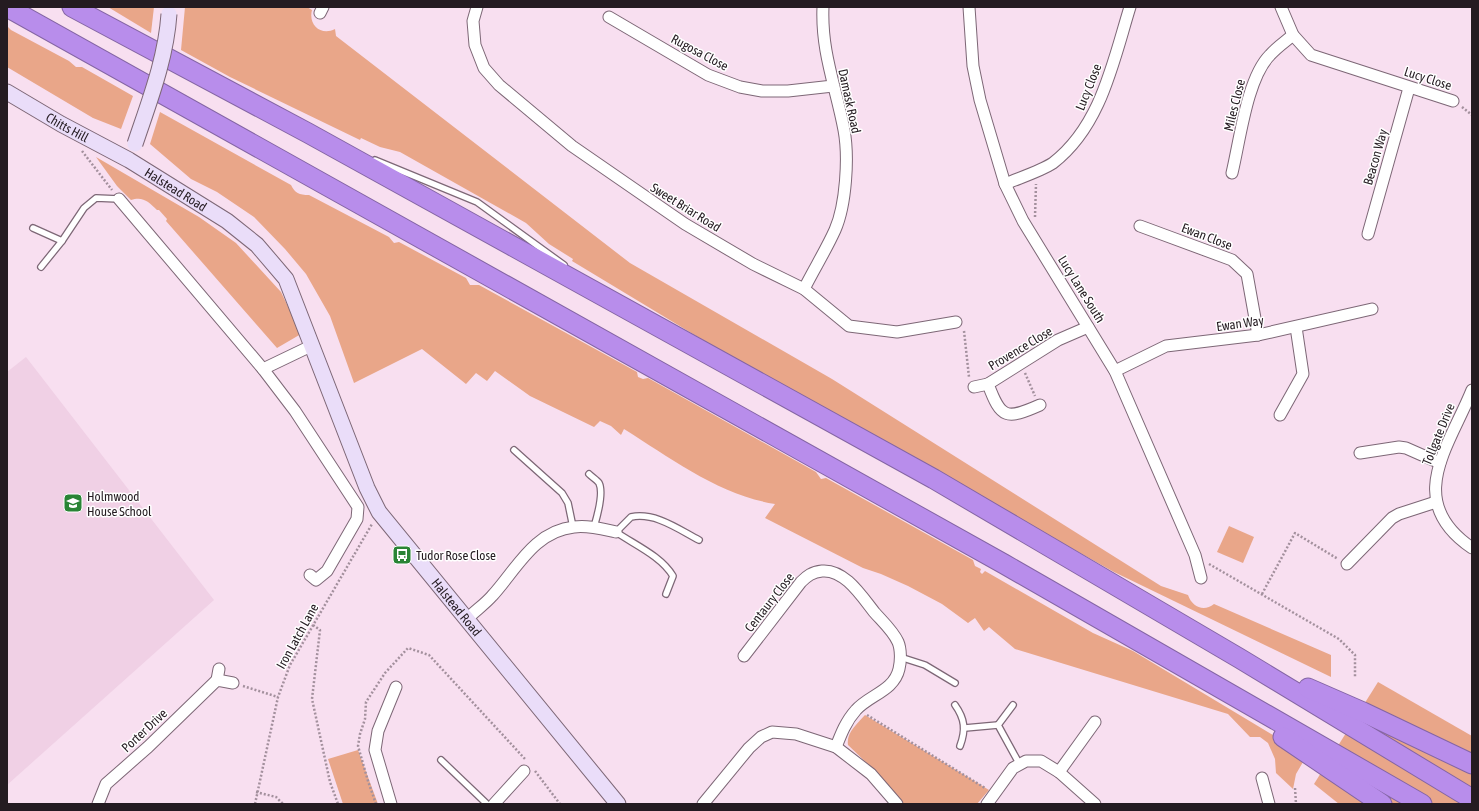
<svg xmlns="http://www.w3.org/2000/svg" width="1479" height="811" viewBox="0 0 1479 811" font-family="'Asap Condensed',sans-serif">
<style>
.built{fill:#f0d0e5}
.green{fill:#e9a689}
.lines{fill:none;stroke-linecap:round;stroke-linejoin:round}
.lane-casing{stroke:#7d6776;stroke-width:8}
.street-casing{stroke:#7d6776;stroke-width:13}
.secondary-casing{stroke:#7d6776;stroke-width:17}
.highway-casing{stroke:#8465a4;stroke-width:21}
.path{stroke:#a3909d;stroke-width:2.5;stroke-dasharray:2 2;stroke-linecap:butt}
.lane{stroke:#fff;stroke-width:5.5}
.street{stroke:#fff;stroke-width:11}
.secondary{stroke:#eaddf9;stroke-width:15}
.highway{stroke:#b88deb;stroke-width:19}
.secondary-bridge-casing{stroke:#7d6776;stroke-width:17;stroke-linecap:butt}
.secondary-bridge{stroke:#eaddf9;stroke-width:15}
.labels{text-anchor:middle;stroke-width:3;stroke-linejoin:round;paint-order:stroke}
.street-label{font-size:13px;fill:#241b21;stroke:#fff}
.poi-label{font-size:13px;fill:#241b21;stroke:#fff;text-anchor:start}
</style>
<rect width="100%" height="100%" fill="#f8dff0"/>
<polygon class="built" points="26,357 214,600 7,785 7,372"/>
<g class="green">
<polygon points="108,7 154,7 151,33"/>
<path d="M185,7H307L312,10C308,25 321,36 335,29L336,36L630,263L832,379L1161,586L1188,595C1192,607 1204,612 1214,604L1331,655V677L1114,572L736,360L572,261L573,259L549,244L526,223L400,152L380,147L361,138L360,140L230,77L181,50Z"/>
<polygon points="7,26 11,30 69,61 76,67 82,67 133,96 121,129 93,118 7,67"/>
<path d="M160,112L291,185C295,193 299,195 309,195L389,237L394,243L399,242L466,278L470,285H479L637,372L638,377L643,379L648,378L816,472L821,479L826,478L973,560L975,566L981,569L980,572L982,574L985,571L1093,633L1133,651L1291,746L1289,753L1303,762L1296,774L1293,789L1276,773L1275,759L1268,743L1260,737H1250L1228,714L1015,649L989,627L984,631L975,618L968,623L942,604L908,586L881,574L863,568L765,518L775,504C719,495 672,459 624,429L621,435L611,426L600,421L594,427L530,396L495,371L487,381L476,373L466,384L422,349L354,383L330,316L306,274L285,249L254,217L217,192L191,179L150,144Z"/>
<path d="M96,157L199,217L236,243L281,292L301,334L277,348L166,221L167,219L159,210H157C149,202 143,196 131,200L117,186Z"/>
<polygon points="1229,526 1254,537 1243,563 1217,552"/>
<polygon points="1378,682 1472,736 1472,804 1339,804 1314,784"/>
<path d="M865,715L989,790L977,804H904L875,771L848,745C846,733 857,724 865,715Z"/>
<polygon points="358,750 378,804 343,804 328,759"/>
</g>
<g class="lines">
<g class="lane-casing">
<g id="lane">
<polyline points="375,160 477,202 564,265"/>
<polyline points="33,228 62,241 84,208 96,198 119,199"/>
<polyline points="41,267 62,241"/>
<polyline points="514,450 562,493 568,503 573,527"/>
<path d="M589,474C592,477 597,480 599,483C604,493 597,517 594,527"/>
<path d="M666,594L673,576C661,556 635,545 616,532L631,517C655,512 678,529 699,540"/>
<polyline points="900,657 925,665 955,683"/>
<path d="M955,705C965,719 966,730 960,746"/>
<polyline points="1013,705 998,725 1020,765"/>
<polyline points="965,728 998,725"/>
<polyline points="441,760 487,804"/>
</g>
</g>
<g class="street-casing">
<g id="street">
<polyline points="477,7 473,21 475,45 484,68 499,85 572,146 685,224 753,264 804,289 849,326 897,332 956,322"/>
<polyline points="969,7 973,66 980,100 1005,184 1023,221 1115,371 1195,555 1201,578"/>
<polyline points="1281,7 1293,35 1311,55 1453,101"/>
<polyline points="320,13 323,7"/>
<polyline points="609,17 708,75 740,87 762,91 788,91 833,86"/>
<path d="M1232,173C1240,140 1247,78 1270,55C1277,47 1286,41 1293,35"/>
<path d="M1005,184C1019,178 1041,171 1053,163C1101,126 1113,62 1130,7"/>
<polyline points="119,199 263,369 295,411 358,507 357,519 327,571 316,580 310,575"/>
<polyline points="1140,226 1232,260 1247,274 1258,335"/>
<polyline points="1368,234 1409,88"/>
<path d="M804,289C814,269 826,250 835,230C846,205 849,157 844,130C836,87 821,52 823,7"/>
<polyline points="263,369 313,345"/>
<polyline points="1115,371 1166,346 1258,335 1372,309"/>
<polyline points="974,387 988,384"/>
<path d="M1472,390C1449,447 1403,501 1472,548"/>
<path d="M1040,405C1006,420 1001,419 988,384L1058,340L1088,327"/>
<polyline points="1280,415 1303,374 1296,327"/>
<polyline points="1360,453 1399,447 1406,448 1440,463"/>
<polyline points="1347,564 1392,518 1399,514 1436,502"/>
<path d="M467,619C475,611 485,604 492,596C516,570 534,531 574,527C588,525 602,529 616,532"/>
<path d="M744,656L801,582C807,576 812,572 822,571C845,569 862,597 875,613C883,622 893,631 898,642C901,649 901,661 899,669C894,691 869,695 856,710C846,721 841,734 836,747"/>
<polyline points="217,680 219,669"/>
<polyline points="1059,772 1095,722"/>
<polyline points="1262,778 1269,804"/>
<polyline points="98,804 106,784 148,747 217,680 233,683"/>
<polyline points="391,804 375,750 378,731 396,687"/>
<polyline points="494,804 524,771"/>
<polyline points="703,804 749,748 761,737 772,732 796,734 836,747 871,774 897,804"/>
<polyline points="987,804 1013,768 1026,761 1041,761 1059,772 1095,804"/>
</g>
</g>
<g class="secondary-casing">
<g id="secondary">
<path id="s1" d="M7,92L61,124L129,160L227,221L257,245L286,279L367,488L379,512L618,804"/>
</g>
</g>
<g class="highway-casing">
<g id="highway">
<polyline points="7,7 1004,564 1422,804"/>
<polyline points="72,7 308,133 934,479 1239,658 1472,799"/>
<polyline points="1308,688 1363,712 1472,764"/>
<polyline points="1283,737 1382,804"/>
</g>
</g>
<g class="path">
<polyline points="1462,107 1472,115"/>
<polyline points="82,151 112,190"/>
<polyline points="1035,217 1036,184"/>
<polyline points="964,331 969,377"/>
<polyline points="1025,373 1035,396"/>
<polyline points="1209,564 1339,639 1355,655 1355,678"/>
<polyline points="1262,594 1295,533 1338,559"/>
<polyline points="313,625 320,630 312,699 330,782 338,804"/>
<polyline points="243,686 278,697"/>
<polyline points="867,715 985,788"/>
<polyline points="535,771 560,804"/>
<polyline points="1295,788 1296,804"/>
<polyline points="256,792 276,797 283,804"/>
<polyline points="255,804 278,697 290,665 372,524"/>
<polyline points="376,804 368,781 358,746 360,734 365,719 366,702 385,673 408,648 429,655 525,759"/>
</g>
<use href="#lane" class="lane"/>
<use href="#street" class="street"/>
<use href="#secondary" class="secondary"/>
<use href="#highway" class="highway"/>
<g class="secondary-bridge-casing">
<path id="secondary-bridge" d="M135,144C149,102 166,59 169,14"/>
</g>
<use href="#secondary-bridge" class="secondary-bridge"/>
</g>
<defs>
<g id="school-square" transform="scale(1)"><rect x="-9" y="-9" width="18" height="18" rx="4" fill="#298435" stroke="#fff"/><path d="M0-5L7-2L0 1L-7-2ZM-4 1L0 2.5L4 1V4Q0 6-4 4Z" fill="#fff"/></g>
<g id="bus-square" transform="scale(1)"><rect x="-9" y="-9" width="18" height="18" rx="4" fill="#298435" stroke="#fff"/><path d="M-5-6H5V4H4V6H2V4H-2V6H-4V4H-5ZM-3.5-4V0h7V-4ZM-3.5 1.2v1.5H-2V1.2ZM2 1.2v1.5H3.5V1.2Z" fill="#fff"/></g>
</defs>
<g fill-rule="evenodd">
<use href="#school-square" x="73" y="503"/>
<use href="#bus-square" x="402" y="555"/>
</g>
<g class="labels">
<g class="street-label">
<text transform="translate(700 52) rotate(28)" y="5">Rugosa Close</text>
<text transform="translate(1428 78) rotate(18)" y="5">Lucy Close</text>
<text transform="translate(1088 87) rotate(-68)" y="5">Lucy Close</text>
<text transform="translate(850 101) rotate(78)" y="5">Damask Road</text>
<text transform="translate(1234 105) rotate(-76)" y="5">Miles Close</text>
<text dy="5" stroke="none"><textPath href="#s1" startOffset="70">Chitts Hill</textPath></text>
<text transform="translate(1375 157) rotate(-74)" y="5">Beacon Way</text>
<text dy="5" stroke="none"><textPath href="#s1" startOffset="195">Halstead Road</textPath></text>
<text transform="translate(686 207) rotate(32)" y="5">Sweet Briar Road</text>
<text transform="translate(1207 236) rotate(21)" y="5">Ewan Close</text>
<text transform="translate(1082 289) rotate(58)" y="5">Lucy Lane South</text>
<text transform="translate(1240 323) rotate(-8)" y="5">Ewan Way</text>
<text transform="translate(1020 348) rotate(-31)" y="5">Provence Close</text>
<text transform="translate(1438 434) rotate(-68)" y="5">Tollgate Drive</text>
<text transform="translate(769 602) rotate(-52)" y="5">Centaury Close</text>
<text dy="5" stroke="none"><textPath href="#s1" startOffset="712">Halstead Road</textPath></text>
<text transform="translate(297 636) rotate(-61)" y="5">Iron Latch Lane</text>
<text transform="translate(144 730) rotate(-43)" y="5">Porter Drive</text>
</g>
<g class="poi-label">
<text x="87" y="501">Holmwood<tspan x="87" dy="15">House School</tspan></text>
<text x="416" y="560">Tudor Rose Close</text>
</g>
</g>
<rect width="1479" height="811" fill="none" stroke="#241b21" stroke-width="16"/>
</svg>
